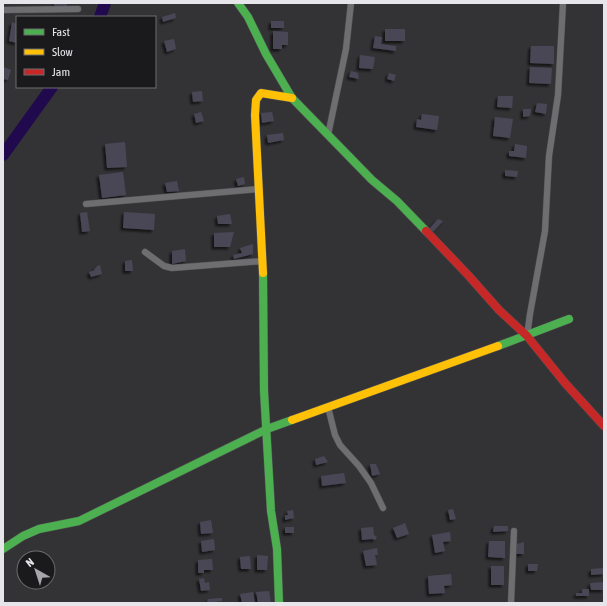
<svg xmlns="http://www.w3.org/2000/svg" width="607" height="606" viewBox="0 0 607 606" font-family="'Asap Condensed',sans-serif">
<style>
.lines{fill:none;stroke-linecap:round;stroke-linejoin:round}
.river{stroke:#21094e;stroke-width:12}
.building{fill:#4a4756;filter:url(#shadow)}
.street-casing{stroke:#505053;stroke-width:7}
.fast-casing{stroke:#505053;stroke-width:9}
.slow-casing{stroke:#505053;stroke-width:9}
.jam-casing{stroke:#505053;stroke-width:9}
.street{stroke:#6e6e71;stroke-width:6}
.fast{stroke:#4caf50;stroke-width:8}
.slow{stroke:#ffc107;stroke-width:8}
.jam{stroke:#c62828;stroke-width:8}
</style>
<defs>
<filter id="shadow"><feDropShadow dx="-2.5" dy="2.5" stdDeviation="1" flood-color="#0009"/></filter>
</defs>
<rect width="100%" height="100%" fill="#333336"/>
<g class="lines">
<g class="river">
<polyline points="100,17 105,3"/>
<polyline points="3,155 52,87"/>
</g>
</g>
<g class="building">
<polygon points="54,3 67,3 67,6 54,7"/>
<polygon points="175,13 176,18 163,22 162,17"/>
<rect x="271" y="21" width="13" height="7"/>
<polygon points="12,22 17,24 17,43 9,41"/>
<rect x="385" y="29" width="20" height="12"/>
<polygon points="273,31 288,32 288,45 282,45 282,49 273,49"/>
<polygon points="375,36 382,37 381,44 396,46 396,51 373,48"/>
<polygon points="174,39 176,49 167,52 164,41"/>
<polygon points="531,46 554,46 554,64 530,63"/>
<polygon points="360,55 375,57 373,69 359,68"/>
<polygon points="3,67 11,70 8,80 3,79"/>
<polygon points="530,67 552,68 551,84 529,83"/>
<polygon points="351,71 358,73 359,79 349,77"/>
<polygon points="389,73 396,75 394,81 387,79"/>
<polygon points="202,91 203,101 193,102 192,92"/>
<polygon points="498,96 513,96 512,108 497,107"/>
<polygon points="537,103 547,104 546,114 535,112"/>
<polygon points="523,109 531,109 530,116 523,117"/>
<polygon points="201,112 204,121 196,123 194,114"/>
<polygon points="272,112 274,121 262,123 261,113"/>
<polygon points="422,114 439,116 437,130 416,127 417,119 421,120"/>
<polygon points="495,117 513,119 510,138 493,136"/>
<polygon points="283,133 284,140 268,143 267,135"/>
<polygon points="125,142 127,167 107,168 105,144"/>
<polygon points="515,144 527,146 526,158 509,156 509,151 514,151"/>
<polygon points="505,170 518,171 517,177 505,176"/>
<polygon points="123,172 126,195 102,198 99,175"/>
<polygon points="244,177 245,184 238,186 236,179"/>
<polygon points="177,181 179,191 167,192 165,183"/>
<polygon points="87,212 90,231 82,232 80,213"/>
<polygon points="124,212 155,214 154,230 123,228"/>
<polygon points="230,214 232,224 218,224 217,216"/>
<polygon points="438,219 443,221 433,232 429,229"/>
<polygon points="234,232 230,247 214,247 214,233"/>
<polygon points="253,244 253,254 234,259 233,255 242,253 240,248"/>
<polygon points="185,249 186,261 172,264 172,251"/>
<polygon points="132,260 133,271 125,271 125,261"/>
<polygon points="100,265 102,274 91,277 89,272 95,270 94,268 96,268 96,267"/>
<polygon points="324,456 328,462 316,465 315,459"/>
<polygon points="370,464 376,464 380,474 372,476"/>
<polygon points="344,473 346,483 322,486 321,476"/>
<polygon points="453,509 456,519 450,520 448,510"/>
<polygon points="293,510 294,518 285,520 285,515 288,515 287,511"/>
<polygon points="211,520 213,533 201,534 200,522"/>
<polygon points="405,523 409,534 397,538 393,528"/>
<polygon points="494,526 508,526 508,531 493,532"/>
<rect x="285" y="527" width="9" height="6"/>
<polygon points="373,527 374,535 377,537 375,540 372,539 362,540 361,528"/>
<polygon points="450,532 451,541 443,542 445,551 435,553 432,535"/>
<polygon points="214,539 215,550 202,552 201,541"/>
<polygon points="489,541 505,541 505,558 488,557"/>
<polygon points="524,542 524,554 516,554 517,544"/>
<polygon points="377,548 378,555 375,555 377,565 366,566 363,551"/>
<polygon points="257,555 268,556 267,570 257,570"/>
<polygon points="250,556 251,569 241,569 240,557"/>
<polygon points="212,559 213,570 204,570 204,573 198,573 198,560"/>
<polygon points="528,564 538,564 537,571 528,571"/>
<rect x="491" y="566" width="13" height="19"/>
<polygon points="604,568 604,574 591,575 591,569"/>
<polygon points="451,574 452,585 444,586 445,593 429,594 428,576"/>
<polygon points="204,578 205,583 209,582 210,590 201,591 199,579"/>
<polygon points="604,582 604,590 591,590 590,583"/>
<polygon points="582,589 589,589 589,596 576,596 576,593 582,593"/>
<polygon points="269,591 271,603 258,603 256,592"/>
<polygon points="253,592 255,603 242,603 240,594"/>
<polygon points="222,598 222,601 207,603 208,599"/>
</g>
<g class="lines">
<g class="street-casing">
<g id="street">
<polyline points="3,10 78,9"/>
<polyline points="328,135 346,49 351,3"/>
<polyline points="86,204 258,189"/>
<polyline points="145,252 164,266 172,268 263,261"/>
<polyline points="527,336 530,314 545,231 549,156 558,95 563,3"/>
<polyline points="328,407 335,435 340,445 359,466 371,483 383,508"/>
<polyline points="511,603 514,531"/>
</g>
</g>
<g class="fast-casing">
<g id="fast">
<polyline points="238,3 248,17 266,54 292,98 372,180 397,201 426,231"/>
<polyline points="263,273 264,391 271,511 277,549 279,603"/>
<polyline points="498,346 569,319"/>
<polyline points="3,549 23,536 39,529 79,521 267,429 292,420"/>
</g>
</g>
<g class="slow-casing">
<g id="slow">
<polyline points="263,273 255,115 256,100 261,93 292,98"/>
<polyline points="292,420 498,346"/>
</g>
</g>
<g class="jam-casing">
<polyline id="jam" points="426,231 468,275 499,310 527,336 565,383 604,426"/>
</g>
<use href="#street" class="street"/>
<use href="#fast" class="fast"/>
<use href="#slow" class="slow"/>
<use href="#jam" class="jam"/>
</g>
<rect width="607" height="606" fill="none" stroke="#e6e6ea" stroke-width="8"/>
<rect x="16" y="16" width="140" height="72" fill="#1a1a1c" stroke="#6c6c6e"/>
<rect x="24" y="29" width="20" height="6" fill="#4caf50" stroke="#6c6c6e"/>
<text x="52" y="36" font-size="12" fill="#e6e6ea">Fast</text>
<rect x="24" y="49" width="20" height="6" fill="#ffc107" stroke="#6c6c6e"/>
<text x="52" y="56" font-size="12" fill="#e6e6ea">Slow</text>
<rect x="24" y="69" width="20" height="6" fill="#c62828" stroke="#6c6c6e"/>
<text x="52" y="76" font-size="12" fill="#e6e6ea">Jam</text>
<g transform="translate(36 570) rotate(321)"><circle r="19" fill="#1a1a1c" stroke="#6c6c6e"/>
<path d="M0-3L7 15L0 10L-7 15Z" fill="#a7a7ab"/>
<text y="-6" font-size="11" font-weight="bold" text-anchor="middle" fill="#e6e6ea">N</text>
</g>
</svg>
